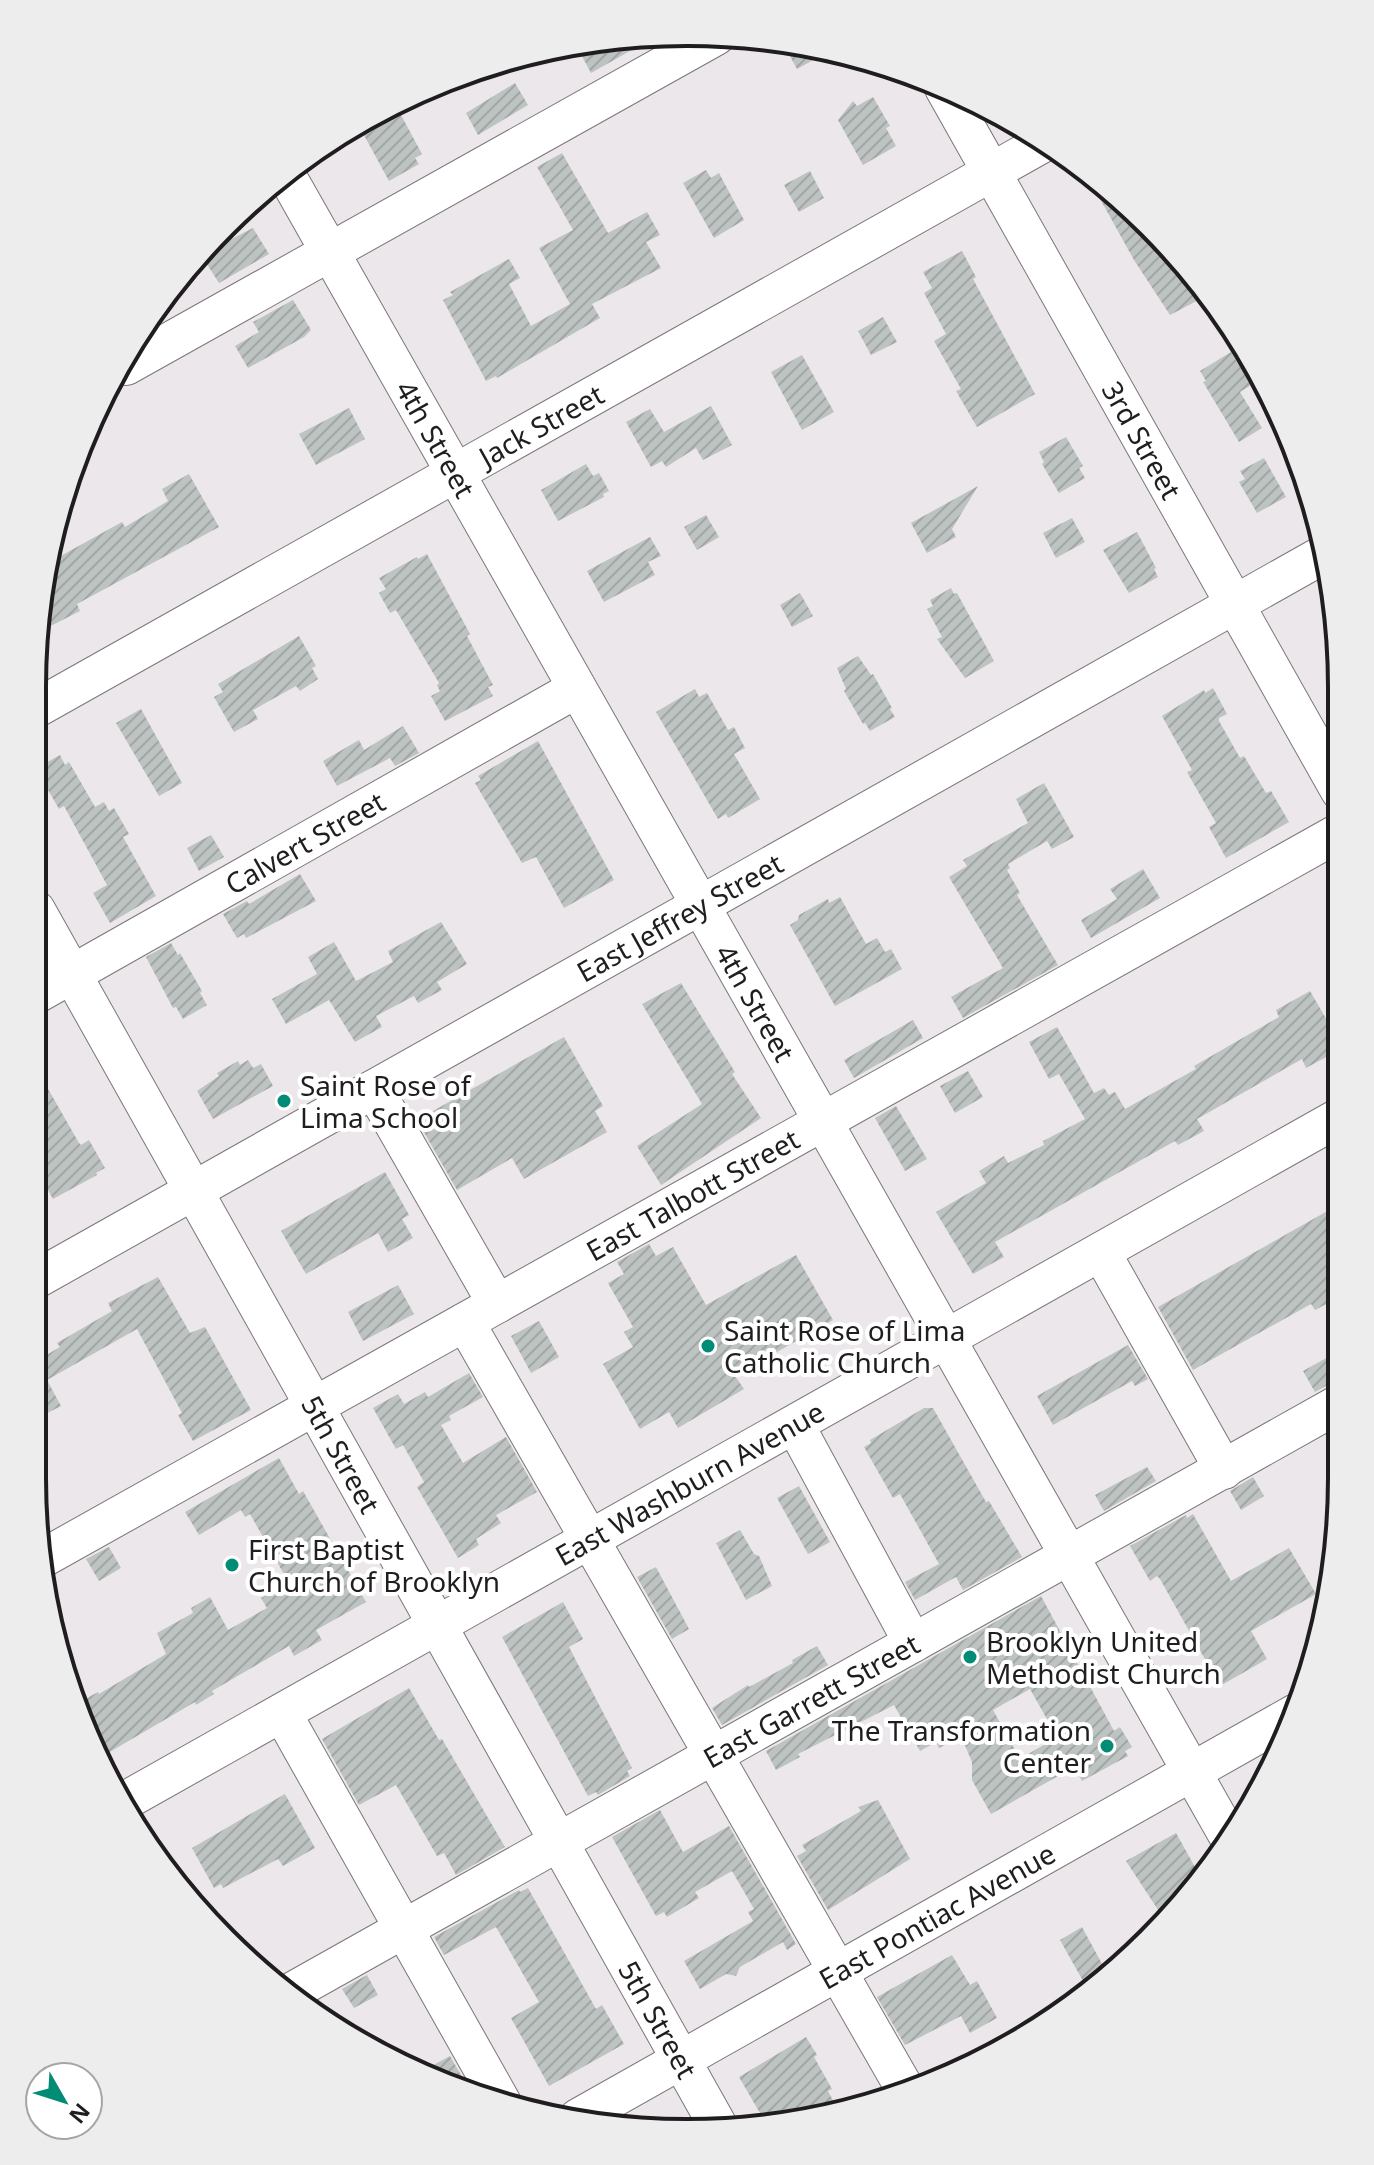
<svg xmlns="http://www.w3.org/2000/svg" width="1374" height="2165" font-family="'Noto Sans',sans-serif">
	<style>
		.building { fill: url(#building-hatch); fill-rule: evenodd }
		.lines { fill: none; stroke-linecap: round; stroke-linejoin: round }
		.minor-casing { stroke: #7a7679; stroke-width: 40 }
		.minor { stroke: #fff; stroke-width: 38 }
		.poi-dot { fill: #008c75; stroke: #fff; stroke-width: 3 }
		.labels { text-anchor: middle; dominant-baseline: central; stroke-width: 8; stroke-linejoin: round; paint-order: stroke }
		.street-label { font-size: 28px; fill: #1f1d1f; stroke: #fff }
		.poi-label { font-size: 28px; fill: #1f1d1f; stroke: #fff; text-anchor: start }
		.rim { fill: none; stroke: #1f1d1f; stroke-width: 4 }
	</style>
	<defs>
		<pattern id="building-hatch" width="6" height="6" patternUnits="userSpaceOnUse" patternTransform="scale(2)"><rect width="6" height="6" fill="#bdc3c1"/><path d="M-1 1l2-2M0 6l6-6M5 7l2-2" fill="none" stroke="#a2a7a5"/></pattern>
	</defs>
	<rect width="100%" height="100%" fill="#ece7eb"/>
	<path class="building" d="M 644,33 L 660,34 L 591,73 L 578,49 L 591,42 Z
		M 781,40 L 803,45 L 830,51 L 797,69 Z
		M 515,83 L 528,105 L 478,135 L 466,113 Z
		M 873,97 L 890,126 L 886,128 L 896,146 L 863,165 L 838,120 L 853,101 L 857,106 Z
		M 394,102 L 422,154 L 415,158 L 419,164 L 389,181 L 358,124 Z
		M 562,153 L 608,233 L 647,212 L 660,235 L 646,242 L 661,268 L 592,304 L 600,318 L 497,378 L 496,376 L 486,381 L 443,300 L 453,295 L 450,292 L 509,259 L 520,278 L 509,284 L 531,326 L 570,304 L 539,248 L 573,230 L 537,167 Z
		M 706,170 L 711,178 L 719,173 L 744,220 L 714,238 L 683,183 Z
		M 1084,170 L 1119,194 L 1202,283 L 1208,295 L 1170,315 L 1134,260 Z
		M 810,171 L 824,198 L 799,212 L 784,185 Z
		M 253,228 L 269,254 L 219,283 L 203,258 L 209,255 L 206,252 Z
		M 962,251 L 976,277 L 973,279 L 1035,394 L 977,427 L 956,391 L 961,389 L 934,341 L 946,334 L 924,293 L 932,288 L 923,272 Z
		M 293,300 L 311,330 L 304,337 L 248,368 L 235,346 L 259,332 L 253,322 Z
		M 883,317 L 897,342 L 871,355 L 858,331 Z
		M 1231,352 L 1251,385 L 1240,392 L 1262,428 L 1239,442 L 1203,382 L 1206,381 L 1200,371 Z
		M 802,355 L 834,412 L 802,430 L 771,372 Z
		M 711,406 L 732,445 L 703,460 L 696,448 L 666,467 L 662,461 L 651,467 L 626,422 L 650,409 L 664,432 Z
		M 349,408 L 365,439 L 316,465 L 299,434 Z
		M 1066,437 L 1083,466 L 1079,468 L 1085,478 L 1059,493 L 1042,464 L 1044,462 L 1039,452 Z
		M 1264,458 L 1286,497 L 1257,513 L 1239,482 L 1245,479 L 1240,471 Z
		M 586,464 L 593,476 L 599,473 L 609,491 L 603,494 L 604,497 L 558,521 L 541,490 Z
		M 189,474 L 219,527 L 77,604 L 80,611 L 37,633 L 38,601 L 48,563 L 122,522 L 125,527 L 168,501 L 162,489 Z
		M 978,486 L 952,529 L 956,537 L 927,553 L 911,523 Z
		M 706,515 L 719,537 L 697,550 L 684,527 Z
		M 1072,518 L 1085,542 L 1056,558 L 1043,533 Z
		M 1137,532 L 1156,568 L 1154,569 L 1158,577 L 1129,593 L 1103,550 Z
		M 650,537 L 661,556 L 648,562 L 655,575 L 604,602 L 587,571 Z
		M 427,554 L 470,634 L 467,636 L 493,685 L 488,687 L 493,696 L 445,721 L 431,696 L 440,691 L 437,685 L 439,683 L 396,610 L 390,613 L 379,593 L 386,589 L 379,578 L 417,557 L 418,559 Z
		M 951,588 L 954,594 L 957,593 L 994,661 L 965,678 L 937,639 L 942,637 L 927,609 L 933,606 L 930,600 Z
		M 800,593 L 813,616 L 792,627 L 780,605 Z
		M 299,636 L 316,666 L 312,668 L 318,679 L 300,691 L 296,686 L 253,710 L 258,719 L 234,732 L 214,697 L 223,692 L 218,684 Z
		M 858,656 L 871,675 L 873,674 L 892,708 L 890,709 L 895,717 L 870,731 L 865,723 L 863,724 L 844,691 L 846,689 L 837,668 Z
		M 1213,688 L 1227,714 L 1219,718 L 1219,721 L 1240,758 L 1244,756 L 1266,793 L 1271,791 L 1289,822 L 1226,858 L 1209,827 L 1216,823 L 1187,772 L 1192,770 L 1162,716 L 1204,690 L 1205,693 Z
		M 695,689 L 699,697 L 707,693 L 728,730 L 734,727 L 745,748 L 734,754 L 760,799 L 728,818 L 726,814 L 718,819 L 656,712 Z
		M 141,709 L 182,783 L 159,796 L 116,723 Z
		M 403,726 L 419,753 L 395,766 L 390,758 L 337,786 L 323,761 L 359,740 L 364,750 Z
		M 538,741 L 614,880 L 564,908 L 536,857 L 522,863 L 475,783 L 481,780 L 478,776 Z
		M 60,755 L 65,765 L 69,762 L 95,807 L 104,802 L 109,811 L 114,808 L 129,834 L 123,837 L 156,896 L 110,923 L 93,893 L 107,885 L 64,806 L 59,809 L 41,778 L 45,776 L 40,766 Z
		M 1044,783 L 1074,837 L 1052,849 L 1047,841 L 1008,864 L 1010,868 L 1007,870 L 1020,893 L 1017,895 L 1058,965 L 963,1018 L 951,997 L 1003,968 L 949,877 L 967,866 L 963,860 L 1028,823 L 1016,799 Z
		M 211,835 L 224,857 L 199,871 L 187,848 Z
		M 1143,869 L 1160,898 L 1091,938 L 1081,920 L 1117,899 L 1110,889 Z
		M 300,874 L 316,901 L 246,938 L 244,934 L 237,938 L 223,914 L 247,901 L 249,904 Z
		M 840,897 L 866,944 L 877,938 L 885,952 L 891,949 L 902,969 L 835,1006 L 790,925 L 798,920 L 799,915 L 828,899 L 829,903 Z
		M 441,922 L 467,964 L 437,982 L 442,990 L 418,1003 L 414,996 L 376,1016 L 382,1027 L 355,1042 L 329,1000 L 286,1024 L 272,999 L 317,974 L 308,957 L 334,942 L 356,981 L 393,962 L 388,951 Z
		M 171,943 L 178,955 L 180,953 L 202,991 L 200,993 L 207,1005 L 183,1019 L 176,1007 L 173,1008 L 146,957 Z
		M 681,983 L 735,1072 L 732,1074 L 761,1118 L 661,1185 L 637,1146 L 702,1104 L 642,1004 Z
		M 1310,991 L 1339,1041 L 1339,1050 L 1306,1068 L 1302,1059 L 1197,1119 L 1204,1131 L 1178,1145 L 1175,1141 L 995,1242 L 1004,1257 L 973,1274 L 936,1212 L 986,1183 L 979,1171 L 1004,1156 L 1008,1163 L 1044,1145 L 1043,1141 L 1085,1119 L 1059,1074 L 1049,1079 L 1029,1042 L 1057,1027 L 1094,1093 L 1104,1088 L 1109,1095 L 1115,1092 L 1125,1109 L 1196,1069 L 1194,1066 L 1279,1017 L 1276,1010 Z
		M 913,1020 L 923,1038 L 854,1078 L 844,1060 Z
		M 564,1037 L 603,1106 L 595,1111 L 607,1132 L 524,1179 L 512,1158 L 457,1190 L 417,1120 Z
		M 248,1060 L 253,1068 L 261,1064 L 273,1086 L 213,1119 L 197,1091 L 219,1076 L 217,1073 L 238,1061 L 240,1065 Z
		M 35,1066 L 79,1143 L 81,1145 L 89,1140 L 105,1168 L 96,1173 L 97,1175 L 53,1199 L 34,1165 Z
		M 968,1071 L 983,1097 L 955,1113 L 940,1086 Z
		M 896,1106 L 927,1159 L 905,1171 L 875,1118 Z
		M 385,1172 L 409,1215 L 402,1219 L 413,1238 L 388,1252 L 378,1233 L 306,1274 L 281,1231 Z
		M 1338,1205 L 1338,1298 L 1315,1310 L 1311,1304 L 1193,1370 L 1158,1307 Z
		M 649,1244 L 656,1256 L 673,1247 L 706,1305 L 796,1255 L 833,1320 L 735,1376 L 744,1389 L 678,1428 L 669,1412 L 640,1429 L 603,1364 L 633,1347 L 624,1332 L 633,1327 L 608,1283 L 624,1274 L 617,1262 Z
		M 158,1277 L 190,1333 L 205,1327 L 251,1410 L 193,1441 L 178,1415 L 182,1413 L 137,1329 L 47,1380 L 61,1406 L 32,1421 L 33,1356 L 36,1361 L 60,1347 L 57,1343 L 112,1311 L 108,1303 Z
		M 398,1285 L 414,1314 L 363,1341 L 348,1312 Z
		M 539,1321 L 559,1357 L 531,1373 L 511,1336 Z
		M 1128,1345 L 1148,1379 L 1135,1386 L 1132,1381 L 1053,1425 L 1037,1396 Z
		M 1337,1352 L 1337,1380 L 1315,1392 L 1303,1371 Z
		M 469,1373 L 483,1397 L 449,1416 L 451,1420 L 441,1425 L 463,1463 L 506,1437 L 537,1492 L 496,1515 L 501,1523 L 476,1539 L 479,1545 L 458,1558 L 417,1487 L 424,1482 L 403,1445 L 396,1449 L 373,1408 L 398,1394 L 404,1404 L 425,1392 L 428,1397 Z
		M 924,1408 L 933,1408 L 986,1502 L 989,1501 L 1022,1557 L 963,1590 L 956,1577 L 915,1600 L 905,1582 L 939,1564 L 900,1494 L 893,1498 L 864,1447 L 871,1443 L 870,1440 Z
		M 279,1458 L 299,1494 L 303,1491 L 366,1602 L 316,1630 L 322,1640 L 294,1656 L 289,1646 L 212,1691 L 214,1694 L 196,1705 L 195,1702 L 108,1753 L 102,1744 L 100,1745 L 78,1703 L 98,1692 L 99,1694 L 166,1654 L 157,1633 L 193,1613 L 191,1608 L 210,1597 L 228,1630 L 267,1608 L 261,1598 L 289,1583 L 250,1514 L 245,1517 L 241,1510 L 199,1535 L 185,1512 Z
		M 1147,1467 L 1156,1481 L 1104,1511 L 1095,1495 Z
		M 1253,1477 L 1264,1496 L 1241,1510 L 1230,1491 Z
		M 799,1486 L 830,1542 L 808,1554 L 777,1498 Z
		M 1193,1514 L 1231,1581 L 1289,1548 L 1316,1594 L 1251,1631 L 1267,1659 L 1220,1686 L 1160,1579 L 1157,1576 L 1150,1581 L 1130,1546 L 1186,1515 L 1187,1518 Z
		M 740,1530 L 754,1554 L 759,1556 L 772,1586 L 746,1600 L 716,1543 Z
		M 109,1547 L 121,1568 L 99,1581 L 86,1559 Z
		M 656,1567 L 689,1629 L 672,1639 L 637,1577 Z
		M 1041,1596 L 1114,1731 L 1120,1727 L 1132,1747 L 1125,1751 L 1128,1756 L 1082,1781 L 1074,1767 L 991,1814 L 972,1780 L 972,1762 L 961,1736 L 939,1748 L 936,1742 L 920,1751 L 894,1705 L 798,1754 L 800,1757 L 776,1770 L 766,1751 ZM 1030,1689 L 1057,1737 L 1020,1759 L 993,1710 Z
		M 563,1602 L 583,1639 L 569,1647 L 632,1768 L 627,1771 L 630,1776 L 598,1795 L 596,1792 L 588,1796 L 502,1637 Z
		M 817,1646 L 828,1665 L 722,1725 L 712,1708 L 748,1685 L 749,1687 L 793,1663 L 792,1660 Z
		M 409,1688 L 439,1740 L 442,1739 L 505,1847 L 456,1875 L 444,1853 L 437,1856 L 396,1785 L 359,1805 L 322,1739 Z
		M 285,1794 L 315,1848 L 283,1866 L 278,1859 L 223,1888 L 221,1884 L 214,1888 L 192,1848 Z
		M 878,1800 L 910,1859 L 828,1910 L 797,1856 L 806,1851 L 802,1845 L 861,1811 L 858,1807 Z
		M 660,1810 L 683,1852 L 729,1826 L 796,1944 L 787,1950 L 783,1942 L 740,1967 L 736,1976 L 726,1974 L 700,1989 L 684,1961 L 753,1921 L 748,1912 L 754,1909 L 732,1871 L 695,1892 L 699,1898 L 667,1917 L 664,1912 L 656,1916 L 612,1837 Z
		M 1176,1833 L 1200,1876 L 1180,1910 L 1166,1922 L 1126,1861 Z
		M 528,1888 L 596,2009 L 602,2005 L 624,2044 L 549,2086 L 511,2018 L 539,2002 L 496,1927 L 444,1955 L 434,1937 L 519,1890 L 520,1892 Z
		M 1082,1927 L 1107,1973 L 1088,1990 L 1060,1940 Z
		M 952,1955 L 970,1985 L 977,1981 L 997,2018 L 970,2033 L 961,2016 L 905,2045 L 877,1997 Z
		M 367,1975 L 378,1995 L 354,2008 L 342,1989 Z
		M 806,2037 L 817,2055 L 814,2057 L 832,2089 L 828,2091 L 839,2112 L 764,2120 L 739,2077 Z
		M 450,2056 L 473,2096 L 424,2070 Z"/>
	<g class="lines">
		<defs>
			<g id="minor">
				<path id="s1" d="M 944,88 L 1340,791"/>
				<path id="s2" d="M 284,171 L 1227,1834"/>
				<path d="M 126,366 L 716,36"/>
				<path id="s3" d="M 37,708 L 1045,142"/>
				<path id="s4" d="M 36,910 L 717,2124"/>
				<path id="s5" d="M 35,995 L 576,689"/>
				<path d="M 374,1089 L 497,1304"/>
				<path d="M 1101,1252 L 1224,1470"/>
				<path id="s6" d="M 33,1281 L 1326,553"/>
				<path d="M 465,1322 L 905,2089"/>
				<path d="M 795,1425 L 913,1643"/>
				<path id="s7" d="M 45,1557 L 1340,832"/>
				<path d="M 282,1713 L 502,2103"/>
				<path id="s8" d="M 123,1802 L 1338,1118"/>
				<path id="s9" d="M 286,1995 L 1337,1405"/>
				<path id="s10" d="M 578,2118 L 1296,1713"/>
			</g>
		</defs>
		<use href="#minor" class="minor-casing"/>
		<use href="#minor" class="minor"/>
	</g>
	<g class="poi-dot">
		<circle cx="284" cy="1101" r="8"/>
		<circle cx="708" cy="1346" r="8"/>
		<circle cx="232" cy="1565" r="8"/>
		<circle cx="970" cy="1657" r="8"/>
		<circle cx="1107" cy="1746" r="8"/>
	</g>
	<g class="labels">
		<g class="street-label">
			<text stroke="none"><textPath href="#s3" startOffset="578">Jack Street</textPath></text>
			<text stroke="none"><textPath href="#s2" startOffset="308">4th Street</textPath></text>
			<text stroke="none"><textPath href="#s1" startOffset="404">3rd Street</textPath></text>
			<text stroke="none"><textPath href="#s5" startOffset="310">Calvert Street</textPath></text>
			<text stroke="none"><textPath href="#s6" startOffset="742">East Jeffrey Street</textPath></text>
			<text stroke="none"><textPath href="#s2" startOffset="956">4th Street</textPath></text>
			<text stroke="none"><textPath href="#s7" startOffset="742">East Talbott Street</textPath></text>
			<text stroke="none"><textPath href="#s4" startOffset="624">5th Street</textPath></text>
			<text stroke="none"><textPath href="#s8" startOffset="650">East Washburn Avenue</textPath></text>
			<text stroke="none"><textPath href="#s9" startOffset="602">East Garrett Street</textPath></text>
			<text stroke="none"><textPath href="#s10" startOffset="412">East Pontiac Avenue</textPath></text>
			<text stroke="none"><textPath href="#s4" startOffset="1272">5th Street</textPath></text>
		</g>
		<g class="poi-label">
			<text x="300" y="1085">Saint Rose of<tspan x="300" dy="32">Lima School</tspan></text>
			<text x="724" y="1330">Saint Rose of Lima<tspan x="724" dy="32">Catholic Church</tspan></text>
			<text x="248" y="1549">First Baptist<tspan x="248" dy="32">Church of Brooklyn</tspan></text>
			<text x="986" y="1641">Brooklyn United<tspan x="986" dy="32">Methodist Church</tspan></text>
			<text x="1091" y="1730" text-anchor="end">The Transformation<tspan x="1091" dy="32">Center</tspan></text>
		</g>
	</g>
	<path d="M0 0H1374V2165H0ZM687 46H687A641 641 0 0 1 1328 687V1478A641 641 0 0 1 687 2119H687A641 641 0 0 1 46 1478V687A641 641 0 0 1 687 46Z" fill="#ededed" fill-rule="evenodd"/>
	<path class="rim" d="M687 46H687A641 641 0 0 1 1328 687V1478A641 641 0 0 1 687 2119H687A641 641 0 0 1 46 1478V687A641 641 0 0 1 687 46Z"/>
	<g transform="translate(64 2101) rotate(129)"><circle r="38" fill="#ffffff" stroke="#a5a5a5" stroke-width="2"/>
	<path d="M0-6L14 30L0 20L-14 30Z" fill="#008c75"/>
	<text y="-12" font-size="22" font-weight="bold" text-anchor="middle" fill="#1f1d1f">N</text>
	</g>
</svg>
